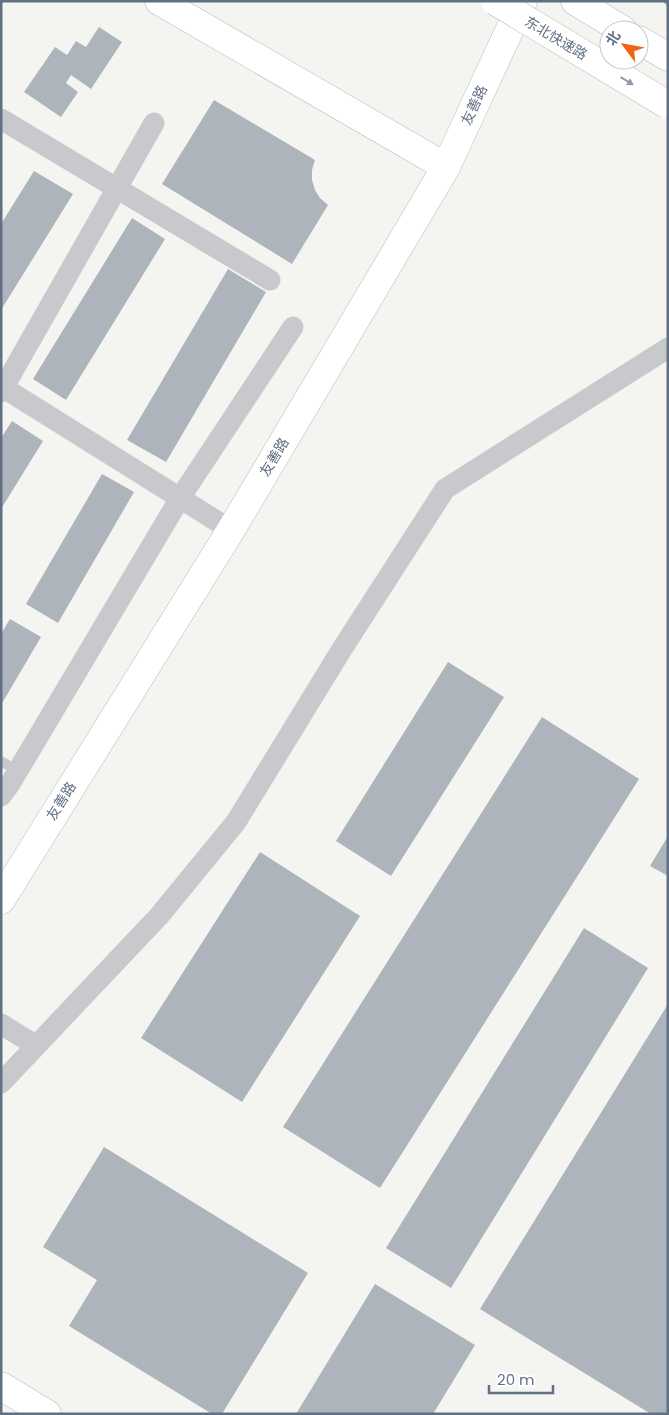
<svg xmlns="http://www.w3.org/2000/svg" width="669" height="1415" font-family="Poppins,'Noto Sans SC',sans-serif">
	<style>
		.building { fill: #aeb4bb }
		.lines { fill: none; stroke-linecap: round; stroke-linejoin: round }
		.secondary-casing { stroke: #b6bac0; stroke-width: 29 }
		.highway-casing { stroke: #b6b9bd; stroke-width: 29 }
		.lane { stroke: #c7c9cd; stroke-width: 10 }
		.street { stroke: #c7c9cd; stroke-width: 21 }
		.secondary { stroke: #fff; stroke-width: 28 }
		.highway { stroke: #fff; stroke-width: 28 }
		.rail { stroke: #a4a9b0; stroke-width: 4; stroke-dasharray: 8 4; stroke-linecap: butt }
		.highway-bridge-casing { stroke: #b6b9bd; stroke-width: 29; stroke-linecap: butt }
		.highway-bridge { stroke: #fff; stroke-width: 28 }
		.oneway { fill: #909ba9 }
		.labels { text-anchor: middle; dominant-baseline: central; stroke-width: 5; stroke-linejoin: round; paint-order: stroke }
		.street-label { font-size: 14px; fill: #617084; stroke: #fff }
	</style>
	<rect width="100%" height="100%" fill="#f4f5f0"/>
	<path class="building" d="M 99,27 L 122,42 L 91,89 L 71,75 L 66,83 L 78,92 L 61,117 L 24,92 L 55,47 L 67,55 L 76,41 L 86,47 Z
		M 214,100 L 315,160 L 312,170 L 312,180 L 315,190 L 320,198 L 328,205 L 292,264 L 162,184 Z
		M 34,171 L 73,194 L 1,310 L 1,224 Z
		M 132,218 L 165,239 L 66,400 L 33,379 Z
		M 228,269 L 266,292 L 166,462 L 127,440 Z
		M 12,421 L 43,441 L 1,509 L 1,438 Z
		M 102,474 L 134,492 L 58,623 L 26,604 Z
		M 10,619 L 41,637 L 1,705 L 1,634 Z
		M 448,662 L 504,697 L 391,876 L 336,841 Z
		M 542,717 L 639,779 L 380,1188 L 283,1127 Z
		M 668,836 L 668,876 L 650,866 Z
		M 260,852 L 360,916 L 242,1102 L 141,1038 Z
		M 584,928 L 648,968 L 451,1288 L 386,1248 Z
		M 668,1004 L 668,1414 L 651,1414 L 480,1309 Z
		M 104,1147 L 308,1273 L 222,1414 L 212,1414 L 69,1326 L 97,1280 L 43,1247 Z
		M 375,1284 L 475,1345 L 433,1414 L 296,1414 Z"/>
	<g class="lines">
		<defs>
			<path id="secondary" d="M 159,1 L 446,167
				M 1,900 L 231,530 L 446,167 L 523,1
				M 1,1386 L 47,1414"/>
			<path id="highway" d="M 575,1 L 623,30
				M 639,40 L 668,57"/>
		</defs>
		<use href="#secondary" class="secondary-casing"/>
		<use href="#highway" class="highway-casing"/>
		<path class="lane" d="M 1,761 L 18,771"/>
		<path class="street" d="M 1,119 L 270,280
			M 4,388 L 231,530
			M 1,392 L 154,123
			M 1,796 L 10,784 L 180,498 L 293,327
			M 1,1024 L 35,1045
			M 1,1083 L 159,916 L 236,822 L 342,649 L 445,489 L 668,348"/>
		<use href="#secondary" class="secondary"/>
		<use href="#highway" class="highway"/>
		<path class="rail" d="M 664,1 L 668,3"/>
		<defs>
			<path id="highway-bridge" d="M 495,1 L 668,105"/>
		</defs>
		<use href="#highway-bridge" class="highway-bridge-casing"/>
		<use href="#highway-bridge" class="highway-bridge"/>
	</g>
	<defs><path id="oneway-solid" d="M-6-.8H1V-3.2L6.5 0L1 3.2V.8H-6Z" transform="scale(1.25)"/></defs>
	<use class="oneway" href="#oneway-solid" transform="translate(627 81) rotate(31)"/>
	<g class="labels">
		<g class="street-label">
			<text transform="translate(556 38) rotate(31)">东北快速路</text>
			<text transform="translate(474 105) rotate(-65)">友善路</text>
			<text transform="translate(274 457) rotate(-59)">友善路</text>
			<text transform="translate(61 801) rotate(-58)">友善路</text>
		</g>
	</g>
	<rect width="669" height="1415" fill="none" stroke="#617084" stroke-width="5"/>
	<g transform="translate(624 45) rotate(302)"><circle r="24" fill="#ffffff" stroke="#c0c6ce"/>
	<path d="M0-4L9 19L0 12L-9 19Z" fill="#f06415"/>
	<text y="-8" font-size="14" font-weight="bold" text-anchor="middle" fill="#617084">北</text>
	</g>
	<path d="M489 1385v8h64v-8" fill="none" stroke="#617084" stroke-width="2.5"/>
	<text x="497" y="1385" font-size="15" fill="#617084" stroke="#ffffff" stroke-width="4" paint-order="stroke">20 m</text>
</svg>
